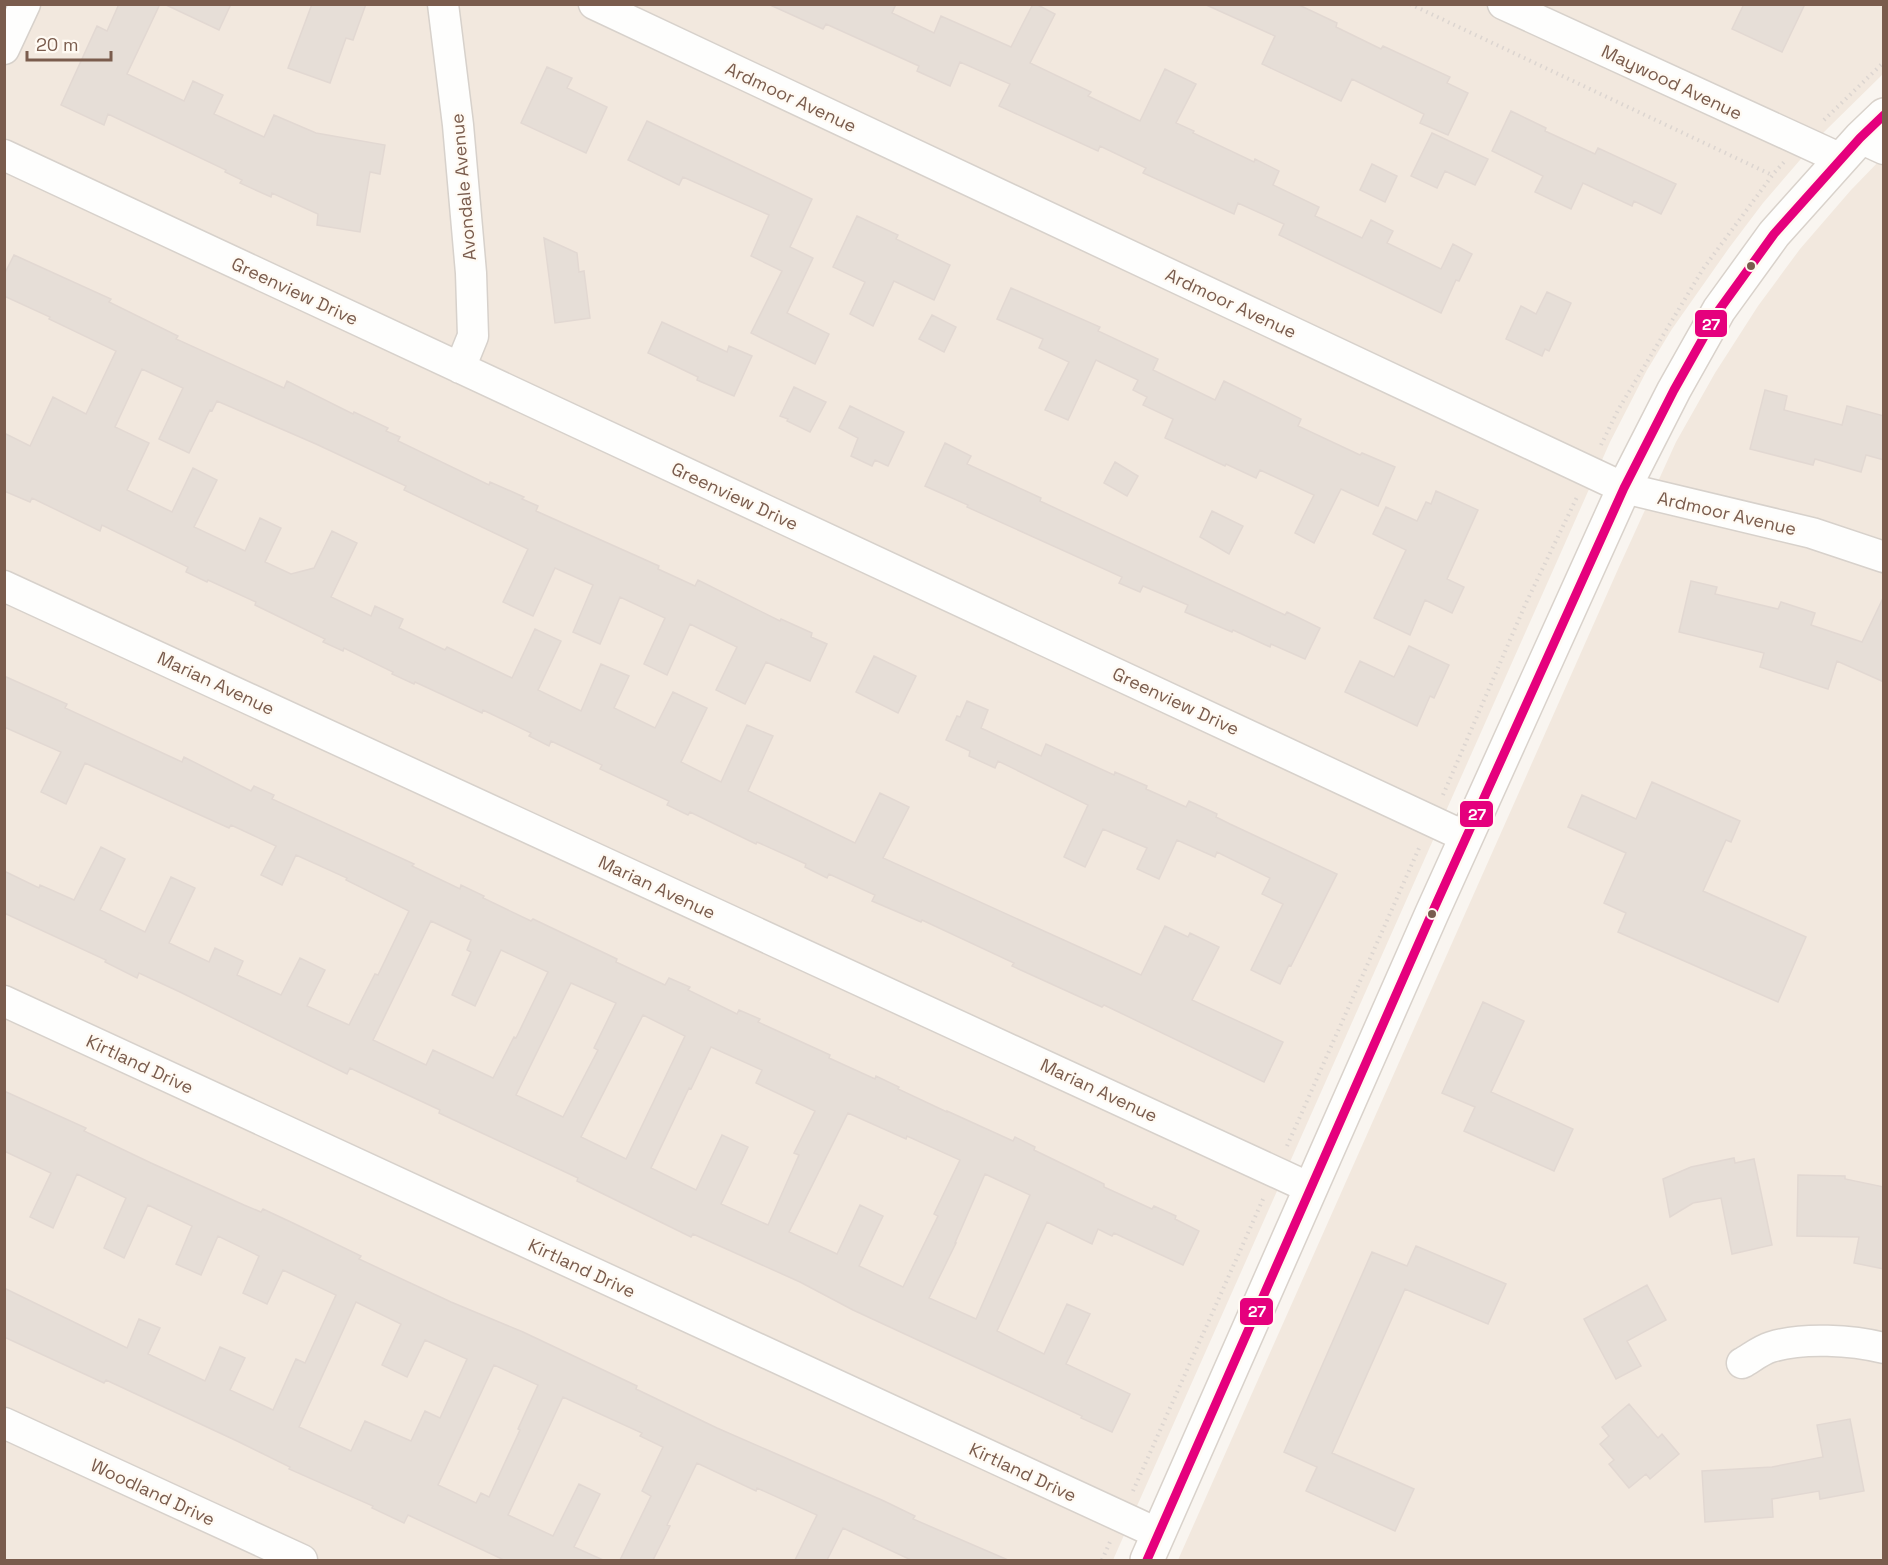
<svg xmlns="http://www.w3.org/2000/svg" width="1888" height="1565" font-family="'Space Grotesk',sans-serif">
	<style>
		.residential { fill: #f2e8de }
		.building { fill: #e6ded7; stroke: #e2d8d2; stroke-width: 1.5; fill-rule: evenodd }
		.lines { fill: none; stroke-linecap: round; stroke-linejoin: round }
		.minor-casing { stroke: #d7d1cb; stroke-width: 33 }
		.secondary-casing { stroke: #d9d2cb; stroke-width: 36 }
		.path { stroke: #dcd5d0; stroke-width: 4; stroke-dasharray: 1.5 4.5; stroke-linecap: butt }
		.minor { stroke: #fefefd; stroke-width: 30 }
		.secondary { stroke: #fefefd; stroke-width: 33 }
		.bus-1-casing { stroke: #fffaf3; stroke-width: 14 }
		.bus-1 { stroke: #e5007d; stroke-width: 9 }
		.bus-dot { fill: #7a5c4d; stroke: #fffaf3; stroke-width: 2 }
		.labels { text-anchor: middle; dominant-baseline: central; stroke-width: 4.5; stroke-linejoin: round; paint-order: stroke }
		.street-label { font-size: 18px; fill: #7a5c4d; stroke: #fffaf3 }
		.line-badge { stroke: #fffaf3; stroke-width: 2 }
		.badge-label { font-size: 16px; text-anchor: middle; font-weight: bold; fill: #fff }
	</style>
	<rect width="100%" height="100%" fill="#f9f5f0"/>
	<path class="residential" d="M 5,5 L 1883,5 L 1883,74 L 1825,131 L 1763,203 L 1729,248 L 1672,329 L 1647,370 L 1610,442 L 1113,1560 L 5,1560 Z
		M 1883,157 L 1883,1560 L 1178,1560 L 1619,567 L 1676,442 L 1715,373 L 1758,306 L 1800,249 L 1851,190 Z"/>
	<path class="building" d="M 119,4 L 160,4 L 127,74 L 184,101 L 193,81 L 223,95 L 214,114 L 264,137 L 274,115 L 316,133 L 385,145 L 380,174 L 370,172 L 360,232 L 317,225 L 318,214 L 272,193 L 271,197 L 240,183 L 242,180 L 225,172 L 226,170 L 108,114 L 104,125 L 61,105 L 97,26 L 107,31 Z
		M 164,4 L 231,4 L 219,30 Z
		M 312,4 L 366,4 L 353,40 L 346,38 L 330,83 L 288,68 Z
		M 768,4 L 896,4 L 892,13 L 934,33 L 941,16 L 1011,47 L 1033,4 L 1036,4 L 1055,14 L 1030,63 L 1091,92 L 1088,96 L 1140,121 L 1165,69 L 1196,84 L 1176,123 L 1194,131 L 1193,133 L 1254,162 L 1255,159 L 1279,171 L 1273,185 L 1319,207 L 1315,216 L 1362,238 L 1371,220 L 1393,231 L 1387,243 L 1441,269 L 1453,244 L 1472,254 L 1459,281 L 1456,280 L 1441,313 L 1279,235 L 1284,224 L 1238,203 L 1234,214 L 1143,173 L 1146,168 L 1100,146 L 1098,151 L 999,106 L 1010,84 L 960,62 L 950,86 L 917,71 L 919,66 L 826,24 L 823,29 Z
		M 1204,4 L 1297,4 L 1337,23 L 1336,27 L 1381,49 L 1383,46 L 1450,77 L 1447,83 L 1468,93 L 1448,135 L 1420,123 L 1424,114 L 1352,79 L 1341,101 L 1262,64 L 1275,36 Z
		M 1744,4 L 1805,4 L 1782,52 L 1732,29 Z
		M 547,67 L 572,78 L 567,88 L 607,107 L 586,153 L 521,123 Z
		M 1511,111 L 1546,128 L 1545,131 L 1595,154 L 1598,148 L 1676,184 L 1661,214 L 1634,201 L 1632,206 L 1583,183 L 1571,209 L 1535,192 L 1543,176 L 1492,151 Z
		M 647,121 L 812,199 L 790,247 L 813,258 L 787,313 L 829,334 L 815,364 L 751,333 L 782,271 L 751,256 L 769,215 L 683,177 L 679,185 L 628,160 Z
		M 1432,133 L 1488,159 L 1475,185 L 1445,171 L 1437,188 L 1411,176 Z
		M 1372,164 L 1397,176 L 1385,202 L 1360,190 Z
		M 857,216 L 898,235 L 896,239 L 950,265 L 934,300 L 894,281 L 873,326 L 850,314 L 865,282 L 833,267 Z
		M 544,238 L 577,253 L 579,272 L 584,271 L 590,318 L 555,323 Z
		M 14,255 L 111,299 L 109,302 L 178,336 L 176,339 L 284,388 L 287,381 L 353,414 L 354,412 L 388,428 L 386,431 L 400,437 L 398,441 L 489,485 L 490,482 L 524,497 L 522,499 L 538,506 L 536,511 L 659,566 L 658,569 L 695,586 L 698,580 L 780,621 L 781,619 L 812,633 L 811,637 L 827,644 L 810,681 L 766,662 L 745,704 L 716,690 L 737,647 L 690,624 L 667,675 L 644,664 L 665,618 L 620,597 L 600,644 L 573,632 L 593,585 L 555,568 L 533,616 L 503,602 L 528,549 L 404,490 L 406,486 L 316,444 L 217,401 L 212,411 L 210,410 L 189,453 L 159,439 L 183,388 L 142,369 L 115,427 L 149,443 L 127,490 L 172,512 L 193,468 L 217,480 L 194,527 L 245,551 L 260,518 L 281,528 L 265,562 L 291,574 L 314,568 L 332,531 L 357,543 L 331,597 L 371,616 L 375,606 L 403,619 L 399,628 L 445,650 L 447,647 L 512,678 L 535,629 L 561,641 L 538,690 L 581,711 L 601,664 L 629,676 L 614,708 L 655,728 L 673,692 L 707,708 L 681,762 L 721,782 L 747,725 L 773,736 L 748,791 L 855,843 L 880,793 L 909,807 L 883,858 L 1141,975 L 1165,926 L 1188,937 L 1190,933 L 1219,947 L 1192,1000 L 1283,1042 L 1264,1082 L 1104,1005 L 1102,1007 L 1012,966 L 1014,963 L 922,920 L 921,922 L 872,901 L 875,895 L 829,874 L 827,878 L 805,867 L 806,864 L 757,842 L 756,844 L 690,812 L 688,815 L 667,805 L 669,801 L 600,769 L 602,765 L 551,741 L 549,746 L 529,736 L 531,733 L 483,710 L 482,713 L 415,682 L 414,684 L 392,674 L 393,672 L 344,648 L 343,651 L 323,642 L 325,639 L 255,605 L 256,602 L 208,580 L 207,582 L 186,572 L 188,567 L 102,525 L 100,531 L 32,498 L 30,502 L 4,491 L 4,433 L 30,446 L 53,397 L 86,414 L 116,351 L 49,319 L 50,317 L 4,296 L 4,275 Z
		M 1011,288 L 1100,327 L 1098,331 L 1158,359 L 1153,370 L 1215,400 L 1224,381 L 1301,419 L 1298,426 L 1360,455 L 1362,453 L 1395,467 L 1378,506 L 1341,489 L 1314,543 L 1295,533 L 1314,495 L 1260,470 L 1256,478 L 1226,464 L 1225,466 L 1165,438 L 1173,419 L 1143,405 L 1147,397 L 1133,390 L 1138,380 L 1096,360 L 1068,420 L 1045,410 L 1069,362 L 1039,348 L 1043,339 L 997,319 Z
		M 1547,292 L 1571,303 L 1549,351 L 1545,349 L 1542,356 L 1506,339 L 1521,306 L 1536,314 Z
		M 932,315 L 956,327 L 944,352 L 919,339 Z
		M 662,322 L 727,352 L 729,346 L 752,356 L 734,396 L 697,380 L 698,377 L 648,353 Z
		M 794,387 L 826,402 L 810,432 L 787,421 L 788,419 L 780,416 Z
		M 1765,390 L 1787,396 L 1784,410 L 1842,425 L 1847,406 L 1884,416 L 1884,460 L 1866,455 L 1861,472 L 1815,459 L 1813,465 L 1750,449 Z
		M 850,406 L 904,432 L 888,466 L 875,460 L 872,466 L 851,456 L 858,438 L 839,428 Z
		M 945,443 L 971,456 L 967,464 L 1041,498 L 1040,501 L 1285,615 L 1287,612 L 1320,628 L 1305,659 L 1271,644 L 1270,647 L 1233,630 L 1232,632 L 1185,612 L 1188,605 L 1143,586 L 1140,592 L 1119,583 L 1122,577 L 967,507 L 968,505 L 925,486 Z
		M 1115,462 L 1138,476 L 1127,496 L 1104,483 Z
		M 1436,491 L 1478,510 L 1447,579 L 1464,587 L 1452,613 L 1425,600 L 1410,635 L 1374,618 L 1406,550 L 1373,534 L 1386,507 L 1417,521 L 1426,502 L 1431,504 Z
		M 1212,511 L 1243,526 L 1229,554 L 1200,537 Z
		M 1691,581 L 1717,587 L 1715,594 L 1778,609 L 1781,602 L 1815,613 L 1811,625 L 1862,642 L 1884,596 L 1884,682 L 1837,661 L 1828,689 L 1760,667 L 1764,653 L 1679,632 Z
		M 1409,646 L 1449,665 L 1434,698 L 1430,696 L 1417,726 L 1345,692 L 1360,661 L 1394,677 Z
		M 874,656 L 916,676 L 898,713 L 856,692 Z
		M 4,676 L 67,704 L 65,708 L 182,762 L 184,757 L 251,791 L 254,786 L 274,795 L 272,799 L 414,864 L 412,866 L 460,889 L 461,885 L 484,896 L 483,898 L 531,921 L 533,919 L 617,959 L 616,962 L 665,985 L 669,978 L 690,987 L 688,990 L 737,1014 L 739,1010 L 760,1019 L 758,1022 L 830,1055 L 829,1058 L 875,1079 L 876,1076 L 899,1087 L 898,1089 L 947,1112 L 947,1111 L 1013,1141 L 1015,1137 L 1035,1147 L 1034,1150 L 1104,1184 L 1104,1187 L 1152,1209 L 1154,1206 L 1176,1216 L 1175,1219 L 1199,1231 L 1183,1265 L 1114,1233 L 1112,1236 L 1098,1229 L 1092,1244 L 1047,1222 L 997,1331 L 1044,1354 L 1067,1304 L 1090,1314 L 1066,1364 L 1130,1394 L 1112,1432 L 1081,1418 L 1082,1416 L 853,1310 L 800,1282 L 693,1234 L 691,1237 L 577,1181 L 578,1178 L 439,1113 L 440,1110 L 350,1068 L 347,1074 L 180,992 L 139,973 L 137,978 L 105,962 L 106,960 L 4,913 L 4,871 L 39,888 L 40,885 L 74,900 L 101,847 L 125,859 L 100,910 L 145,932 L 171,877 L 195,888 L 169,943 L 209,962 L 215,948 L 243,961 L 237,975 L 281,995 L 300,958 L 325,970 L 307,1006 L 349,1025 L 375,974 L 378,975 L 409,911 L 346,880 L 347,878 L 296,855 L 282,885 L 261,875 L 276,846 L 231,825 L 229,828 L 85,763 L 66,804 L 41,792 L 61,752 L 4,727 ZM 431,921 L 471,940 L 467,950 L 471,952 L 452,995 L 475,1006 L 501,950 L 548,972 L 516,1038 L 514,1037 L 493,1078 L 433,1050 L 426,1065 L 373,1040 ZM 571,983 L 616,1003 L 594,1048 L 598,1050 L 563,1117 L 516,1095 ZM 643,1015 L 685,1036 L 626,1159 L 581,1137 ZM 711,1047 L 762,1070 L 756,1083 L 815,1111 L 794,1153 L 799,1155 L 768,1225 L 721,1204 L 748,1147 L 722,1135 L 696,1190 L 651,1168 L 689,1088 L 691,1089 ZM 848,1113 L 906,1139 L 907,1136 L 960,1160 L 934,1214 L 938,1216 L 903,1287 L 859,1266 L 883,1216 L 860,1205 L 837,1254 L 789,1232 ZM 985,1174 L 1030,1195 L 976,1319 L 929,1298 L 956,1243 L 955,1243 Z
		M 967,701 L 988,710 L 981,728 L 1041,756 L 1046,744 L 1114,775 L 1115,772 L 1147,786 L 1146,789 L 1186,807 L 1189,801 L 1217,814 L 1216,817 L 1230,824 L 1337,874 L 1291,966 L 1289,965 L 1280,984 L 1251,970 L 1283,904 L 1262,894 L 1270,878 L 1217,852 L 1215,857 L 1177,840 L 1159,879 L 1137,869 L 1147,848 L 1103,829 L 1085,867 L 1064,857 L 1088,805 L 998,761 L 995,768 L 969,756 L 970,751 L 946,740 L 957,716 L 960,717 Z
		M 1652,782 L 1740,821 L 1731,842 L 1726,840 L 1703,891 L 1806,937 L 1778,1002 L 1618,932 L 1626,913 L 1604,903 L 1626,853 L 1568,827 L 1582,795 L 1636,819 Z
		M 1483,1002 L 1524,1021 L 1491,1092 L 1573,1129 L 1554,1171 L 1464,1131 L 1475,1107 L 1442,1093 Z
		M 4,1091 L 86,1128 L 84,1131 L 151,1163 L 244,1205 L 261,1212 L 263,1209 L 293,1223 L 361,1256 L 359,1259 L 451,1302 L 523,1332 L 637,1386 L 636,1389 L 717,1428 L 884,1501 L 915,1516 L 913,1519 L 1008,1560 L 911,1560 L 843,1528 L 827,1560 L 795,1560 L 817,1515 L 757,1488 L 756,1491 L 697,1463 L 667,1525 L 670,1526 L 653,1560 L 620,1560 L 651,1496 L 642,1491 L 663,1447 L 640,1436 L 642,1433 L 563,1397 L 508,1515 L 553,1536 L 579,1484 L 600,1494 L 574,1547 L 603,1560 L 504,1560 L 408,1515 L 404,1523 L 372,1508 L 373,1506 L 289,1469 L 290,1467 L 237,1441 L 106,1380 L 104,1383 L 4,1337 L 4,1288 L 127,1348 L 139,1319 L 160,1328 L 148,1354 L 205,1381 L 220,1347 L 245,1358 L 230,1390 L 273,1410 L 296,1359 L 305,1363 L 336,1295 L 283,1270 L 267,1304 L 243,1293 L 259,1256 L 218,1236 L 201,1275 L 176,1264 L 192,1226 L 148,1205 L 124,1258 L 104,1248 L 126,1198 L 77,1174 L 53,1228 L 30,1217 L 51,1173 L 4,1151 ZM 356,1302 L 401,1324 L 382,1365 L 407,1377 L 425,1340 L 467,1359 L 440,1418 L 425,1411 L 411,1441 L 365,1421 L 351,1451 L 299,1427 ZM 494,1365 L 538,1385 L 518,1429 L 520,1430 L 489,1497 L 481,1493 L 476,1503 L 438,1485 Z
		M 1734,1158 L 1735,1163 L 1754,1159 L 1772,1245 L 1732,1254 L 1721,1198 L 1693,1203 L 1670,1217 L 1663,1179 L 1691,1167 Z
		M 1798,1175 L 1845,1176 L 1845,1179 L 1884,1187 L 1884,1269 L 1854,1263 L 1859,1237 L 1797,1236 Z
		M 1416,1246 L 1506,1284 L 1488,1324 L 1405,1289 L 1332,1453 L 1414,1489 L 1395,1531 L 1306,1491 L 1317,1467 L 1284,1452 L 1372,1252 L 1407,1266 Z
		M 1647,1285 L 1666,1320 L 1627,1341 L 1641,1366 L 1616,1379 L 1584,1319 Z
		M 1629,1404 L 1658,1438 L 1662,1434 L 1679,1454 L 1650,1479 L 1646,1474 L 1629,1488 L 1609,1464 L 1614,1460 L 1600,1444 L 1609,1436 L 1602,1427 Z
		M 1850,1419 L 1864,1491 L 1820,1499 L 1819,1491 L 1772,1499 L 1773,1517 L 1705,1522 L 1702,1471 L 1772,1467 L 1823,1457 L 1817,1425 Z"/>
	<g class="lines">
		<defs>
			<path id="minor" d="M 443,4 L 458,125 L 471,273 L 473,336 L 460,368
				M 594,4 L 1624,488 L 1812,533 L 1884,557
				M 1503,4 L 1841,159
				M 4,49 L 25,4
				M 1860,138 L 1884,149
				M 4,155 L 1466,837
				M 4,586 L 1310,1188
				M 4,1001 L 1159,1534
				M 1742,1363 C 1751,1358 1761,1350 1771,1347 C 1803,1337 1852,1340 1884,1348
				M 4,1423 L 302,1560"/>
			<path id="secondary" d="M 1147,1560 L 1432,913 L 1624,488 L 1674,390 L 1719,310 L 1774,234 L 1860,138 L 1884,115"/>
		</defs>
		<use href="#minor" class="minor-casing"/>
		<use href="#secondary" class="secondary-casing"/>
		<path class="path" d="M 1410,4 L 1772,175
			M 1824,120 L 1884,62
			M 1601,445 L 1618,410 L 1703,269 L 1774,173 L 1784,162
			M 1443,795 L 1526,603 L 1578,495
			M 1287,1146 L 1420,846
			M 1133,1491 L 1264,1197
			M 1102,1560 L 1110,1542"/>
		<use href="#minor" class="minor"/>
		<use href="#secondary" class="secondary"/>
		<defs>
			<path id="bus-1" d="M 1147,1560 L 1432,913 L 1624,488 L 1674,390 L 1719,310 L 1774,234 L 1860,138 L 1884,115"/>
		</defs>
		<use href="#bus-1" class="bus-1-casing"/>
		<use href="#bus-1" class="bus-1"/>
	</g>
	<g class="bus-dot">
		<circle cx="1751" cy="266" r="5"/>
		<circle cx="1432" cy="914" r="5"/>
	</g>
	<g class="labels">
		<g class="street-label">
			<text transform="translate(1672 82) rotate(25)">Maywood Avenue</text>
			<text transform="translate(791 97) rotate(25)">Ardmoor Avenue</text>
			<text transform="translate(463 187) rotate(-95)">Avondale Avenue</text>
			<text transform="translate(295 291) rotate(25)">Greenview Drive</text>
			<text transform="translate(1231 303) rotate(25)">Ardmoor Avenue</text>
			<text transform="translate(735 496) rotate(25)">Greenview Drive</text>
			<text transform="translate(1727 513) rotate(13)">Ardmoor Avenue</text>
			<text transform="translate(216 683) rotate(25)">Marian Avenue</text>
			<text transform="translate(1176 701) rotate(25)">Greenview Drive</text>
			<text transform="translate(657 887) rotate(25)">Marian Avenue</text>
			<text transform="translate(140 1064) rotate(25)">Kirtland Drive</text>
			<text transform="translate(1099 1090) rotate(25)">Marian Avenue</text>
			<text transform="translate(582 1268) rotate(25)">Kirtland Drive</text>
			<text transform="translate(1023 1472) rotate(25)">Kirtland Drive</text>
			<text transform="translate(153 1492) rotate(25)">Woodland Drive</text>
		</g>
	</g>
	<g class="line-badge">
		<rect x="1694" y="309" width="34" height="29" rx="6" fill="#e5007d"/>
		<rect x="1459" y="800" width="35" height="28" rx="6" fill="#e5007d"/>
		<rect x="1239" y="1297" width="35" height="29" rx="6" fill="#e5007d"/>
	</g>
	<g class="badge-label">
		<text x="1711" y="330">27</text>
		<text x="1477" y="820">27</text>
		<text x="1257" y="1317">27</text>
	</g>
	<rect width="1888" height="1565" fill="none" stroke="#7a5c4d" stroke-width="12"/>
	<path d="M27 51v9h84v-9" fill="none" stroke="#7a5c4d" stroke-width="3"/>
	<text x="36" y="51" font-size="18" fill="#7a5c4d" stroke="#fffaf3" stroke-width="4.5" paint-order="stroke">20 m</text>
</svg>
